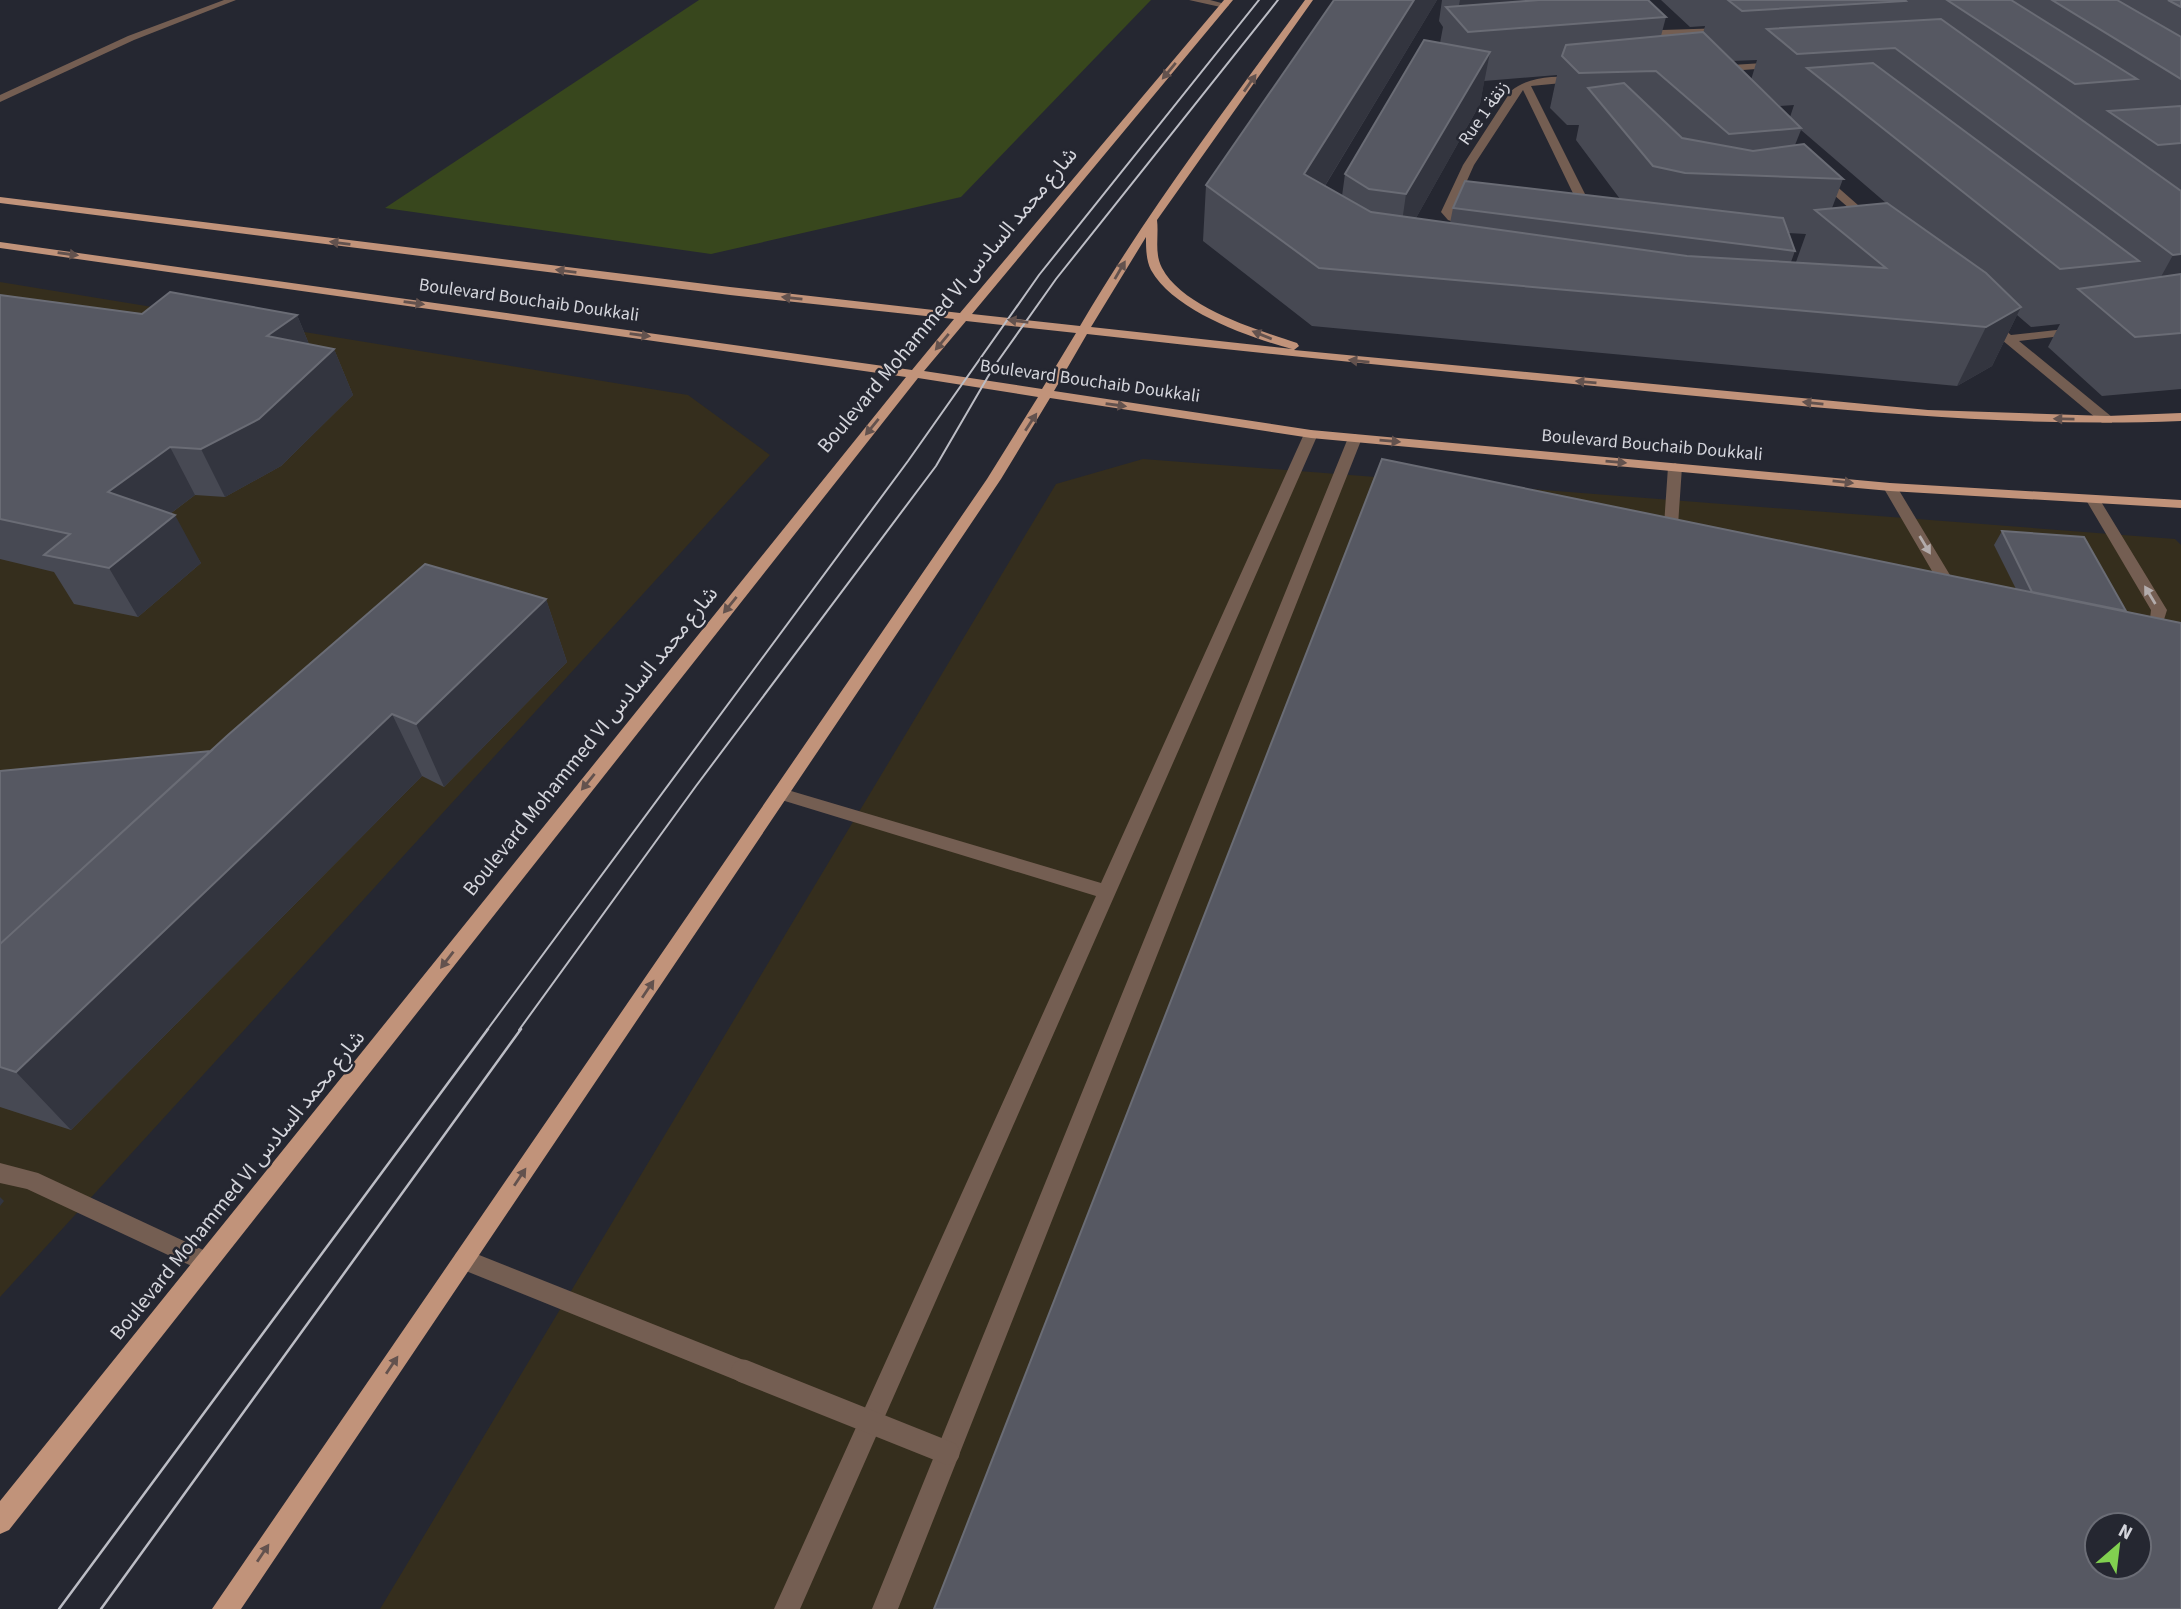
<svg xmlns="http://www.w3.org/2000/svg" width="2181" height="1609" font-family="'Source Sans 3','Noto Sans Arabic',sans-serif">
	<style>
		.commercial { fill: #352e1d; fill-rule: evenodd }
		.green { fill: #38471d }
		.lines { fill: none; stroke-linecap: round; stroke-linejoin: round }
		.minor { fill: #745e52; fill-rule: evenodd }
		.major { fill: #c1937a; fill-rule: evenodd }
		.tram-far1 { stroke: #bcbdc5; stroke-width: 2 }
		.tram { stroke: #bcbdc5; stroke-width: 2.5 }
		.minor-bridge { stroke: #745e52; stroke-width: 23 }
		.wall { fill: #474953; fill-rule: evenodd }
		.shaded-wall { fill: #33353f }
		.building { fill: #565862; stroke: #6a6c75; stroke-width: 2; fill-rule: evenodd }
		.oneway { fill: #63524e }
		.oneway2 { fill: #b3acac }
		.labels { text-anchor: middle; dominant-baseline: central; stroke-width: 5; stroke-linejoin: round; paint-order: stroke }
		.far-street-label { font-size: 18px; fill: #d5d6dd; stroke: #252731 }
		.street-label { font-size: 21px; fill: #d5d6dd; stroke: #252731 }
	</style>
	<rect width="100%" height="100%" fill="#252731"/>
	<path class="commercial" d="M 0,282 L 688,395 L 770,455 L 0,1297 Z
		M 1143,459 L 2175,539 L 2181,545 L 2181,1609 L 380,1609 L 1056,484 ZM 2097,1525 L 2139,1525 L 2139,1567 L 2097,1567 Z"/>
	<path class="green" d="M 699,0 L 1151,0 L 961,197 L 711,254 L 385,208 Z"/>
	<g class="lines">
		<path class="minor" d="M 224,0 L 236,0 L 134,40 L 0,102 L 0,95 L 128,36 Z
			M 1189,0 L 1210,0 L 1229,5 L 1225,8 Z
			M 1725,28 L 1730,31 L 1728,33 L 1662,36 L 1657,33 L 1662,30 Z
			M 1779,62 L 1784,65 L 1782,67 L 1716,72 L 1711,69 L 1716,66 Z
			M 1580,76 L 1585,79 L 1583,81 L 1531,86 L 1595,214 L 1593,216 L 1583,214 L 1523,90 L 1474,165 L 1453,212 L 1477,225 L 1471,228 L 1448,220 L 1441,212 L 1463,165 L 1511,91 C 1530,75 1556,77 1580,76 Z
			M 1817,176 L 1825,176 L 1875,220 L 1875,224 L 1867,224 L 1817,180 Z
			M 1984,319 L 1992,319 L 2011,335 L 2083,327 L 2083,333 L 2079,334 L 2019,341 L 2112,417 L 2112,423 L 2102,423 L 1984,325 Z
			M 1311,430 L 1318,434 L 800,1609 L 774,1609 L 1096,896 L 775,798 L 772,794 L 781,788 L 1101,883 L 1304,434 Z
			M 1355,434 L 1362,438 L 898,1609 L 872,1609 L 1348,438 Z
			M 1675,463 L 1682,467 L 1677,540 L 1670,544 L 1663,540 L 1668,467 Z
			M 1890,483 L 1897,487 L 1962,595 L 1959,598 L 1949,598 L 1946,595 L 1883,487 Z
			M 2093,496 L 2100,500 L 2167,610 L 2162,626 L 2149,633 L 2137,633 L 2135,629 L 2150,619 L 2151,610 L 2086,500 Z
			M 0,1163 L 38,1173 L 214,1255 L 217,1262 L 214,1269 L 206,1273 L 198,1269 L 27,1189 L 0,1183 Z
			M 464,1249 L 751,1363 L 755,1371 L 751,1379 L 743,1383 L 456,1267 L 453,1260 L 456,1253 Z"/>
		<path class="major" d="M 1224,0 L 1233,0 L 972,314 L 1080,326 C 1147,212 1227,107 1305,0 L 1313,0 L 1157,220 C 1159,236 1154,253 1162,268 C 1183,308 1258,330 1297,343 L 1299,346 L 1294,350 L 1928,410 L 2107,416 L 2181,413 L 2181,421 C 2011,428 1843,410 1675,394 C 1479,375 1283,356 1087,334 L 1054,391 L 1311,430 L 1890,483 L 2181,500 L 2181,508 L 1890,491 L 1311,438 L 1050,398 L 1001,479 L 241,1609 L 212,1609 L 987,479 L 1038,397 L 918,378 L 9,1530 L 0,1534 L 0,1501 L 906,377 L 0,248 L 0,242 L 912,370 L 954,319 L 730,295 L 0,203 L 0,197 L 730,287 L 960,313 ZM 1146,237 C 1146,248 1146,260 1151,270 C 1174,311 1248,337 1292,349 L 1091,327 ZM 966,321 L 1076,333 L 1042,389 L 924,371 Z"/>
		<path class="tram-far1" d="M 487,1030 L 908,461 L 1039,275 L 1259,0
			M 519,1030 L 696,786 L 936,466 L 993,368 L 1056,279 L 1278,0"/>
		<path class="tram" d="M 59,1609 L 488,1029
			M 101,1609 L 521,1029"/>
		<path class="minor-bridge" d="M 743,1371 L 948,1453"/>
	</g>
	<path class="wall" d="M 1334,0 L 1437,0 L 1325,186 L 1342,196 L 1345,174 L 1440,43 L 1443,27 L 1439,21 L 1442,0 L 1648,0 L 1666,17 L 1661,36 L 1703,33 L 1705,26 L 1690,27 L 1661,0 L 2181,0 L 2181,389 L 2102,396 L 2048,347 L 2060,324 L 2031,327 L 2017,315 L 1992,366 L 1957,386 L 1312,326 L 1203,241 L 1206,185 ZM 1757,60 L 1751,80 L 1732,61 ZM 1557,75 L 1550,108 L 1567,125 L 1579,125 L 1576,140 L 1620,199 L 1453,208 L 1450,223 L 1416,218 L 1480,104 L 1484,81 ZM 1758,86 L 1780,106 L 1794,105 L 1790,117 ZM 1801,130 L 1886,203 L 1832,208 L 1843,179 L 1795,145 ZM 1788,233 L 1806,234 L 1796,262 L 1791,262 L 1795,251 Z
		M 0,295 L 142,314 L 297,315 L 309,344 L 334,349 L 353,395 L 281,466 L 225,497 L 195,495 L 170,514 L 201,563 L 138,617 L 74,604 L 54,572 L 0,559 Z
		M 2002,531 L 2126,611 L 2016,589 L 1994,545 Z
		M 546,599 L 567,662 L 444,787 L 422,776 L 71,1130 L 0,1107 L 0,771 L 211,751 Z"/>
	<path class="shaded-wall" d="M 1414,0 L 1437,0 L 1298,230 L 1304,174 Z
		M 1460,0 L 1539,0 L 1456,19 Z
		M 1490,52 L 1480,104 L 1398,250 L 1406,194 Z
		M 2181,254 L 2181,304 L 2141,313 L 2173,255 Z
		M 2021,307 L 1992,366 L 1957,386 L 1986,327 Z
		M 297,315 L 316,361 L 267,336 Z
		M 334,349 L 353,395 L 281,466 L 225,497 L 201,449 Z
		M 170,447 L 195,495 L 135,540 L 108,492 Z
		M 175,515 L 201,563 L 138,617 L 109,568 Z
		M 546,599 L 567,662 L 444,787 L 416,724 Z
		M 392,714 L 422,776 L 71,1130 L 16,1072 Z
		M 0,1197 L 4,1201 L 0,1206 Z"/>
	<path class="building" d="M 1334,0 L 1414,0 L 1304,174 L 1371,212 L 1687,256 L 1886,268 L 1815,210 L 1887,203 L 1986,273 L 2021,307 L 1986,327 L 1319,268 L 1206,185 Z
		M 1539,0 L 1648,0 L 1666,17 L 1468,32 L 1446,7 Z
		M 1728,0 L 1905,0 L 1906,1 L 1742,11 Z
		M 1947,0 L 2011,0 L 2137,79 L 2075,84 Z
		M 2052,0 L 2117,0 L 2181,37 L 2181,79 Z
		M 2168,0 L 2181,0 L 2181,7 Z
		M 1941,19 L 2181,191 L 2181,254 L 2173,255 L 1895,48 L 1797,54 L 1767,29 Z
		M 1703,32 L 1801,128 L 1729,134 L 1656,71 L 1579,73 L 1562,56 L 1566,45 Z
		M 1424,40 L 1490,52 L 1406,194 L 1369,189 L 1345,174 Z
		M 1873,63 L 2139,261 L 2060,269 L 1807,68 Z
		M 1624,83 L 1682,138 L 1753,151 L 1804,144 L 1843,179 L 1685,173 L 1653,166 L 1588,88 Z
		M 2181,106 L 2181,143 L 2158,145 L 2108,111 Z
		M 1465,181 L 1783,218 L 1795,251 L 1453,208 Z
		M 2181,274 L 2181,333 L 2135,337 L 2078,289 Z
		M 170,292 L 297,315 L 267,336 L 334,349 L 259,419 L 201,449 L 170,447 L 108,492 L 175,515 L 109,568 L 44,555 L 70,534 L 0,519 L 0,295 L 142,314 Z
		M 1382,459 L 2181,623 L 2181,1609 L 934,1609 ZM 2097,1525 L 2139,1525 L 2139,1567 L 2097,1567 Z
		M 2002,531 L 2084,537 L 2126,611 L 2032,592 Z
		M 425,564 L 546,599 L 416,724 L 392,714 L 16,1072 L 0,1067 L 0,944 L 228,735 Z
		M 211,751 L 0,944 L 0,771 Z"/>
	<defs><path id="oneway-solid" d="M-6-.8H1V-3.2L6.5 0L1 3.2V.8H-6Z" transform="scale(1.75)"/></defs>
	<g class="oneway">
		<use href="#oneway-solid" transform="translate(1169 71) rotate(130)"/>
		<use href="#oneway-solid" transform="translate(1250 83) rotate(-55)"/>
		<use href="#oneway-solid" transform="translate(340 243) rotate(-173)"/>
		<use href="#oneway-solid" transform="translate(68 254) rotate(8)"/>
		<use href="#oneway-solid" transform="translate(1120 270) rotate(-60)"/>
		<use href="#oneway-solid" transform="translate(566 271) rotate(-173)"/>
		<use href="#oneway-solid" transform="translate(792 298) rotate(-174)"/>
		<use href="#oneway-solid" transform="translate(414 303) rotate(8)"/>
		<use href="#oneway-solid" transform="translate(1018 321) rotate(-172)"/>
		<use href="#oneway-solid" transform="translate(640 335) rotate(8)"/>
		<use href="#oneway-solid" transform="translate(1262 335) rotate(-158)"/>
		<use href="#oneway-solid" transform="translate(942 342) rotate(130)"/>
		<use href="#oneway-solid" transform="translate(1359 361) rotate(-174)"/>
		<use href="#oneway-solid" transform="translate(1586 382) rotate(-175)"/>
		<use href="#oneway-solid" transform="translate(1813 403) rotate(-174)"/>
		<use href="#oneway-solid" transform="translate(1116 405) rotate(8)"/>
		<use href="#oneway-solid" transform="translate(2064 419) rotate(-179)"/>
		<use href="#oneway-solid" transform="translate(1031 422) rotate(-57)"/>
		<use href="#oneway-solid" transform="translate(872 427) rotate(129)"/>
		<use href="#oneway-solid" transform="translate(1390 441) rotate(5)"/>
		<use href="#oneway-solid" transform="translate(1616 462) rotate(5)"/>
		<use href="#oneway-solid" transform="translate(1843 482) rotate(6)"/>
		<use href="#oneway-solid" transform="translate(730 605) rotate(129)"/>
		<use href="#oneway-solid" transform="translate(588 782) rotate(129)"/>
		<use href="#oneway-solid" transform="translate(447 960) rotate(128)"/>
		<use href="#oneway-solid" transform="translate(648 989) rotate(-56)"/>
		<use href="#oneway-solid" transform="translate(520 1177) rotate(-56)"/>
		<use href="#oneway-solid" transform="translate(392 1365) rotate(-56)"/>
		<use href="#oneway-solid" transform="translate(263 1553) rotate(-56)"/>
	</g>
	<g class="oneway2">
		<use href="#oneway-solid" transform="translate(1925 545) rotate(59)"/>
		<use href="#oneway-solid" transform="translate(2150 595) rotate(-121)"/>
	</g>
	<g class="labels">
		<g class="far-street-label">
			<text transform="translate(1484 113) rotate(-55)">Rue 1 زنقة</text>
			<text transform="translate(529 300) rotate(8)">Boulevard Bouchaib Doukkali</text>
			<text transform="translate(1090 381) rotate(8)">Boulevard Bouchaib Doukkali</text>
			<text transform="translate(1652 445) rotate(5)">Boulevard Bouchaib Doukkali</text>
		</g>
		<g class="street-label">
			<text transform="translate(947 300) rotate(-50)">Boulevard Mohammed VI شارع محمد السادس</text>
			<text transform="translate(590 741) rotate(-51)">Boulevard Mohammed VI شارع محمد السادس</text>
			<text transform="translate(237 1185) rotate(-51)">Boulevard Mohammed VI شارع محمد السادس</text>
		</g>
	</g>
	<g transform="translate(2118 1546) rotate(28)"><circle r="33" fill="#252731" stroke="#6b6d76" stroke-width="2"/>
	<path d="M0-5L12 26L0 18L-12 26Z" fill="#81d050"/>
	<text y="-10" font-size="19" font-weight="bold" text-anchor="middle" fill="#d5d6dd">N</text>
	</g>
</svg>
